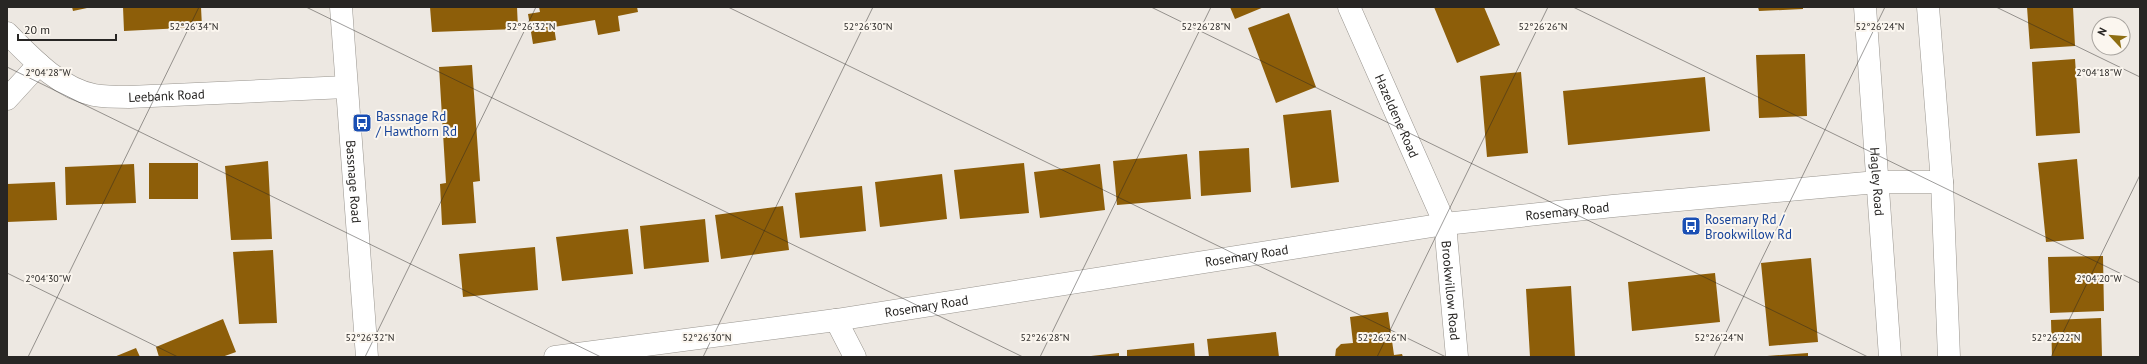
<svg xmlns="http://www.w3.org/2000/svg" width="2147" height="364" font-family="'PT Sans',sans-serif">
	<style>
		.building { fill: #8d5e09 }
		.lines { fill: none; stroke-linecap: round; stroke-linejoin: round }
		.minor-casing { stroke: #99958f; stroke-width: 23 }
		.tertiary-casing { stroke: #99958f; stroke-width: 23 }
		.secondary-casing { stroke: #99958f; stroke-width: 23 }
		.minor { stroke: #fff; stroke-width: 22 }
		.tertiary { stroke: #fff; stroke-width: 22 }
		.secondary { stroke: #fff; stroke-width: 22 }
		.ticks { fill: none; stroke: #282624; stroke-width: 1; stroke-opacity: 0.45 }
		.labels { text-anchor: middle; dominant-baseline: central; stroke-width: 4; stroke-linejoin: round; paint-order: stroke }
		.street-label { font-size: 13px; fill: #282624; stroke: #fbf6ef }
		.transit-label { font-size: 13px; fill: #164399; stroke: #fbf6ef; text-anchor: start }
		.ticks-label { font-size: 10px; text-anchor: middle; fill: #282624; stroke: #fbf6ef; stroke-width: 4; stroke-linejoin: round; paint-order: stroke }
	</style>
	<rect width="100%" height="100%" fill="#ede8e2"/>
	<path class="building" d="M 72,7 L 87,7 L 87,8 L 73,11 Z
		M 123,7 L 201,7 L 202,27 L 124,31 Z
		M 430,7 L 517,7 L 518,29 L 432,32 Z
		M 539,7 L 637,7 L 638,12 L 618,16 L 620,31 L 598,35 L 595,20 L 554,27 L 556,40 L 533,44 L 528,14 L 540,12 Z
		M 1230,7 L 1264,7 L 1235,19 Z
		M 1434,7 L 1484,7 L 1500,45 L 1457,63 Z
		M 1758,7 L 1803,7 L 1803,9 L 1759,11 Z
		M 2027,7 L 2073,7 L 2075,46 L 2030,49 Z
		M 1289,13 L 1316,87 L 1276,103 L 1248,28 Z
		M 1805,54 L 1807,116 L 1759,118 L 1756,55 Z
		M 2075,59 L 2080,133 L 2036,136 L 2032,62 Z
		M 472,65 L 480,181 L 473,182 L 476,223 L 442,225 L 440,184 L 446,183 L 439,67 Z
		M 1521,72 L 1528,153 L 1487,157 L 1480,76 Z
		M 1705,77 L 1710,131 L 1568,145 L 1563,91 Z
		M 1331,110 L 1339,182 L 1291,188 L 1283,115 Z
		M 1249,148 L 1251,192 L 1201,196 L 1199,151 Z
		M 1187,154 L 1191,199 L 1117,205 L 1113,161 Z
		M 2077,159 L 2084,239 L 2046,242 L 2038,163 Z
		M 268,161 L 272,239 L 231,240 L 225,166 Z
		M 149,163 L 198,163 L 198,199 L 149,199 Z
		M 1024,163 L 1029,213 L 960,219 L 954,170 Z
		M 134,164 L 136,203 L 66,205 L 65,167 Z
		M 1100,164 L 1105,210 L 1040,218 L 1034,172 Z
		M 942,174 L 947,219 L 880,227 L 875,182 Z
		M 55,182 L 57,220 L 7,222 L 7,184 Z
		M 862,186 L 866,231 L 800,238 L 795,193 Z
		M 783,206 L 789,250 L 721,259 L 715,215 Z
		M 705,219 L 709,262 L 644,269 L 640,226 Z
		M 628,229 L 633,274 L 562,281 L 556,237 Z
		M 535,247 L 538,290 L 463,297 L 459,254 Z
		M 273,250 L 277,323 L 239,324 L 233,252 Z
		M 2103,256 L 2104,311 L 2050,313 L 2048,257 Z
		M 1811,258 L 1818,342 L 1769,346 L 1761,263 Z
		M 1715,273 L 1720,322 L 1632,331 L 1628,282 Z
		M 1571,286 L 1575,357 L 1530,357 L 1526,289 Z
		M 1388,312 L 1394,355 L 1402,354 L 1403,357 L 1335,357 L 1336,349 L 1341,344 L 1353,343 L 1350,317 Z
		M 2101,318 L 2102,357 L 2052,357 L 2051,320 Z
		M 223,319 L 236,352 L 222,357 L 159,357 L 156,347 Z
		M 1276,332 L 1279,357 L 1209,357 L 1207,339 Z
		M 1194,343 L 1195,357 L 1127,357 L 1127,350 Z
		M 136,348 L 140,357 L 114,357 Z
		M 1119,353 L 1119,357 L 1091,357 L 1091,356 Z
		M 1808,353 L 1808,357 L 1767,357 L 1767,356 Z"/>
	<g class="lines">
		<defs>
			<g id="minor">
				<path id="s1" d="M 1349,7 L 1445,224 L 1457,357"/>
				<path id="s2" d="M 1865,7 L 1890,357"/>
				<path id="s3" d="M 7,33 C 31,57 59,88 94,95 C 105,97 118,97 129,97 L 346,87"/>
				<path d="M 7,99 L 39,64"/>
				<path d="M 836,320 L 855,357"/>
			</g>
			<g id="tertiary">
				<path id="s4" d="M 341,7 L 367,357"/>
				<path id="s5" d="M 555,357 L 836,320 L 1445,224 L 1613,206 L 1877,182 L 1942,182"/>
			</g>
			<path id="secondary" d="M 1928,7 L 1942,182 L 1949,357"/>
		</defs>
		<use href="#minor" class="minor-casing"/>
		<use href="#tertiary" class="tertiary-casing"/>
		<use href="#secondary" class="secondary-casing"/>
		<use href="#minor" class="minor"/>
		<use href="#tertiary" class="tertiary"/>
		<use href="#secondary" class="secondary"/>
	</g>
	<path class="ticks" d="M 306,7 L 1023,357M 728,7 L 1446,357M 1151,7 L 1868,357M 1573,7 L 2140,283M 1996,7 L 2140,77M 7,67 L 601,357M 7,273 L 178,357M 28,357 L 199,7M 365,357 L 536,7M 703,357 L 873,7M 1040,357 L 1211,7M 1377,357 L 1548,7M 1714,357 L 1885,7M 2051,357 L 2140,175"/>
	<defs>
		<symbol id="bus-square" viewBox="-11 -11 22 22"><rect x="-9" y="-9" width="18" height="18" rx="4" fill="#1a4fb4" stroke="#fbf6ef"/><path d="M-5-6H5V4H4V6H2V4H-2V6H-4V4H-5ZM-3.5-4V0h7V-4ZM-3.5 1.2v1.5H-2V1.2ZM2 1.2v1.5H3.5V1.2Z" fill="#fff"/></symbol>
	</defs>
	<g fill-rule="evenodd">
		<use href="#bus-square" x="351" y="112" width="22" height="22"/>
		<use href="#bus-square" x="1680" y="215" width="22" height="22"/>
	</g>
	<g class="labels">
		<g class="street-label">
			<text stroke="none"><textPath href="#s3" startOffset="181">Leebank Road</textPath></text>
			<text stroke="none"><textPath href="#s1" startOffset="119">Hazeldene Road</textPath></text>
			<text stroke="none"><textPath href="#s4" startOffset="175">Bassnage Road</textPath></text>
			<text stroke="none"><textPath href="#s2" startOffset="175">Hagley Road</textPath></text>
			<text stroke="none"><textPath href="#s5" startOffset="1023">Rosemary Road</textPath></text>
			<text stroke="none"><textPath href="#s5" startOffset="699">Rosemary Road</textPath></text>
			<text stroke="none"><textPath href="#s1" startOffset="304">Brookwillow Road</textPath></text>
			<text stroke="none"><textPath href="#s5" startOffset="375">Rosemary Road</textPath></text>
		</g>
		<g class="transit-label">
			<text x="376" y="116">Bassnage Rd<tspan x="376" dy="15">/ Hawthorn Rd</tspan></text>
			<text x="1705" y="219">Rosemary Rd /<tspan x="1705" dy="15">Brookwillow Rd</tspan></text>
		</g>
	</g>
	<g class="ticks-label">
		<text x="194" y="30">52°26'34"N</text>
		<text x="531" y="30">52°26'32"N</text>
		<text x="868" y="30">52°26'30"N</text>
		<text x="1543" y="30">52°26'26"N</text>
		<text x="1206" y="30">52°26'28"N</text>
		<text x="1880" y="30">52°26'24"N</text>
		<text x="48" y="76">2°04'28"W</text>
		<text x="2099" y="76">2°04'18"W</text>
		<text x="48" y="282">2°04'30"W</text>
		<text x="2099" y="282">2°04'20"W</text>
		<text x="370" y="341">52°26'32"N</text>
		<text x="707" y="341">52°26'30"N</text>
		<text x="1045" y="341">52°26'28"N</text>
		<text x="1382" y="341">52°26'26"N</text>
		<text x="1719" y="341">52°26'24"N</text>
		<text x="2056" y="341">52°26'22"N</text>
	</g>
	<rect width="2147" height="364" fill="none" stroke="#282624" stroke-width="16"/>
	<g transform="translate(2111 36) rotate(296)"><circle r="19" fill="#fbf6ef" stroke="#a7a39e"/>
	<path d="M0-3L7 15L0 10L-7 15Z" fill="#8e6e12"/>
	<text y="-6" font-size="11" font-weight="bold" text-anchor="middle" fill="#282624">N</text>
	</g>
	<path d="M18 34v6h98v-6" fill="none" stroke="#282624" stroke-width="2"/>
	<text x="24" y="34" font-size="12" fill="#282624" stroke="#fbf6ef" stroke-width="3" paint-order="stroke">20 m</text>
</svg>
